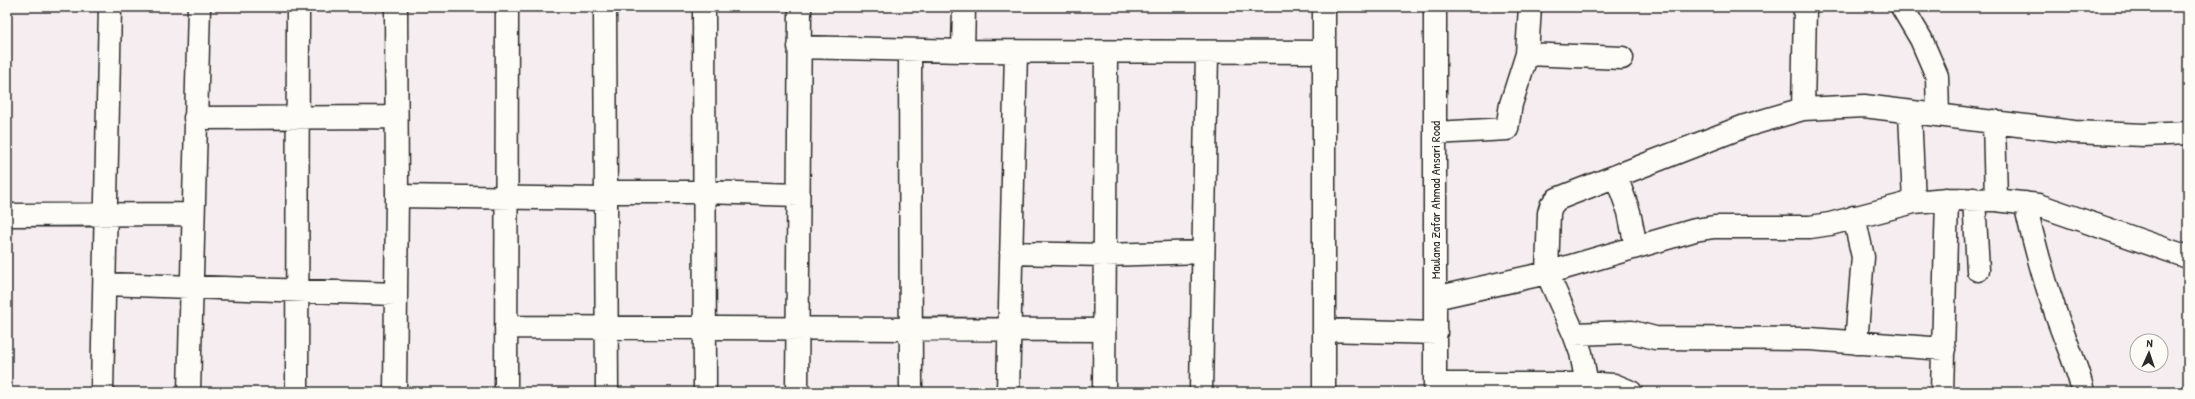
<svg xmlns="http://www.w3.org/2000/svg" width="2195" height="399" font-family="'Patrick Hand',sans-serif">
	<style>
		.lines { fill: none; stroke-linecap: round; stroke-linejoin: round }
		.minor-casing { stroke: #2b2b2b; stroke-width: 25 }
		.minor { stroke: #fdfcf7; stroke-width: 22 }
		.labels { text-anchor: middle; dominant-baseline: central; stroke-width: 4; stroke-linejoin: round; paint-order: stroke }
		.street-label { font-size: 13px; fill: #2b2b2b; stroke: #fdfcf7 }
	</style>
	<rect width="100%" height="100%" fill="#f6edf1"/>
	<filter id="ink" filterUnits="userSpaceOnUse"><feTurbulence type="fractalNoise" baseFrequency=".025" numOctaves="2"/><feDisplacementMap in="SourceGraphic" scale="8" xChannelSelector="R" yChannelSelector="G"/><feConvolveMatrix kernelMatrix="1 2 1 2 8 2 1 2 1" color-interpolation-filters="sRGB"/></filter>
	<g filter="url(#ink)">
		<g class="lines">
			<defs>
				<path id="minor" d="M 605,7 L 607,392
					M 704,7 L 705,392
					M 1435,7 L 1435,392
					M 1902,7 L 1921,39 L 1937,76 L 1938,115
					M 799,47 L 963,51 L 1324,52
					M 910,50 L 911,392
					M 963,51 L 964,7
					M 1527,54 L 1622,58
					M 1803,109 L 1805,7
					M 1910,113 L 1914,202
					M 195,118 L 396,117
					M 1994,121 L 1996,200
					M 1435,133 L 1507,129 L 1511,104 L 1527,54 L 1530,7
					M 1616,176 L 1629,212 L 1636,247
					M 606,192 L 704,192 L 798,195
					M 397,196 L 606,199
					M 1974,199 L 1978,270
					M 2025,203 C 2033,240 2043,276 2055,311 C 2064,339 2077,364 2083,392
					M 7,215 L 193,214
					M 1854,217 L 1863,257 L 1856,343
					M 1011,253 L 1105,255 L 1203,252
					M 105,284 L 395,294
					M 1435,298 L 1547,273 L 1695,230 L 1714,227 L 1810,227 L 1830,224 L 1914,202 L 1947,199 L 1996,200 L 2038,205 L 2188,257
					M 506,327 L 1104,330
					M 1324,330 L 1436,333
					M 1574,334 L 1632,332 L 1655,338 L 1810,339 L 1944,349
					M 1435,384 L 1598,384 L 1614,385 L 1631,392
					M 1587,384 L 1581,353 L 1574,334 L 1547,273 L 1549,213 L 1551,206 L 1557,199 L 1745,126 L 1803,109 L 1864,106 L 2074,132 L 2144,135 L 2188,133
					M 102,392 L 110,7
					M 189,392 L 199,7
					M 297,392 L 298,7
					M 395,392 L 397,196 L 396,7
					M 506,392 L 507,7
					M 797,392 L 800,7
					M 1008,392 L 1016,51
					M 1104,392 L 1106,52
					M 1201,392 L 1207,52
					M 1324,392 L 1324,7
					M 1942,392 L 1947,199"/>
			</defs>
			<use href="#minor" class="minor-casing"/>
			<use href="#minor" class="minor"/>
		</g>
	</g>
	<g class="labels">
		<g class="street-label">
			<text transform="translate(1435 200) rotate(-90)">Maulana Zafar Ahmad Ansari Road</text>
		</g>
	</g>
	<rect width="2195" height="399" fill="none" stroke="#fdfcf7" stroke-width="24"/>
	<rect x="12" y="12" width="2171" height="375" fill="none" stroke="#2b2b2b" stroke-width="1.5" filter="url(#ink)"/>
	<g transform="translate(2149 353) rotate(3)"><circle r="19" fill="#fdfcf7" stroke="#a9a8a5"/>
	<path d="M0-3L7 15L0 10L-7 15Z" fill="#2b2b2b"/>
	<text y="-6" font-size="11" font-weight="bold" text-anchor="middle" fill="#2b2b2b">N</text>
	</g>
</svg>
